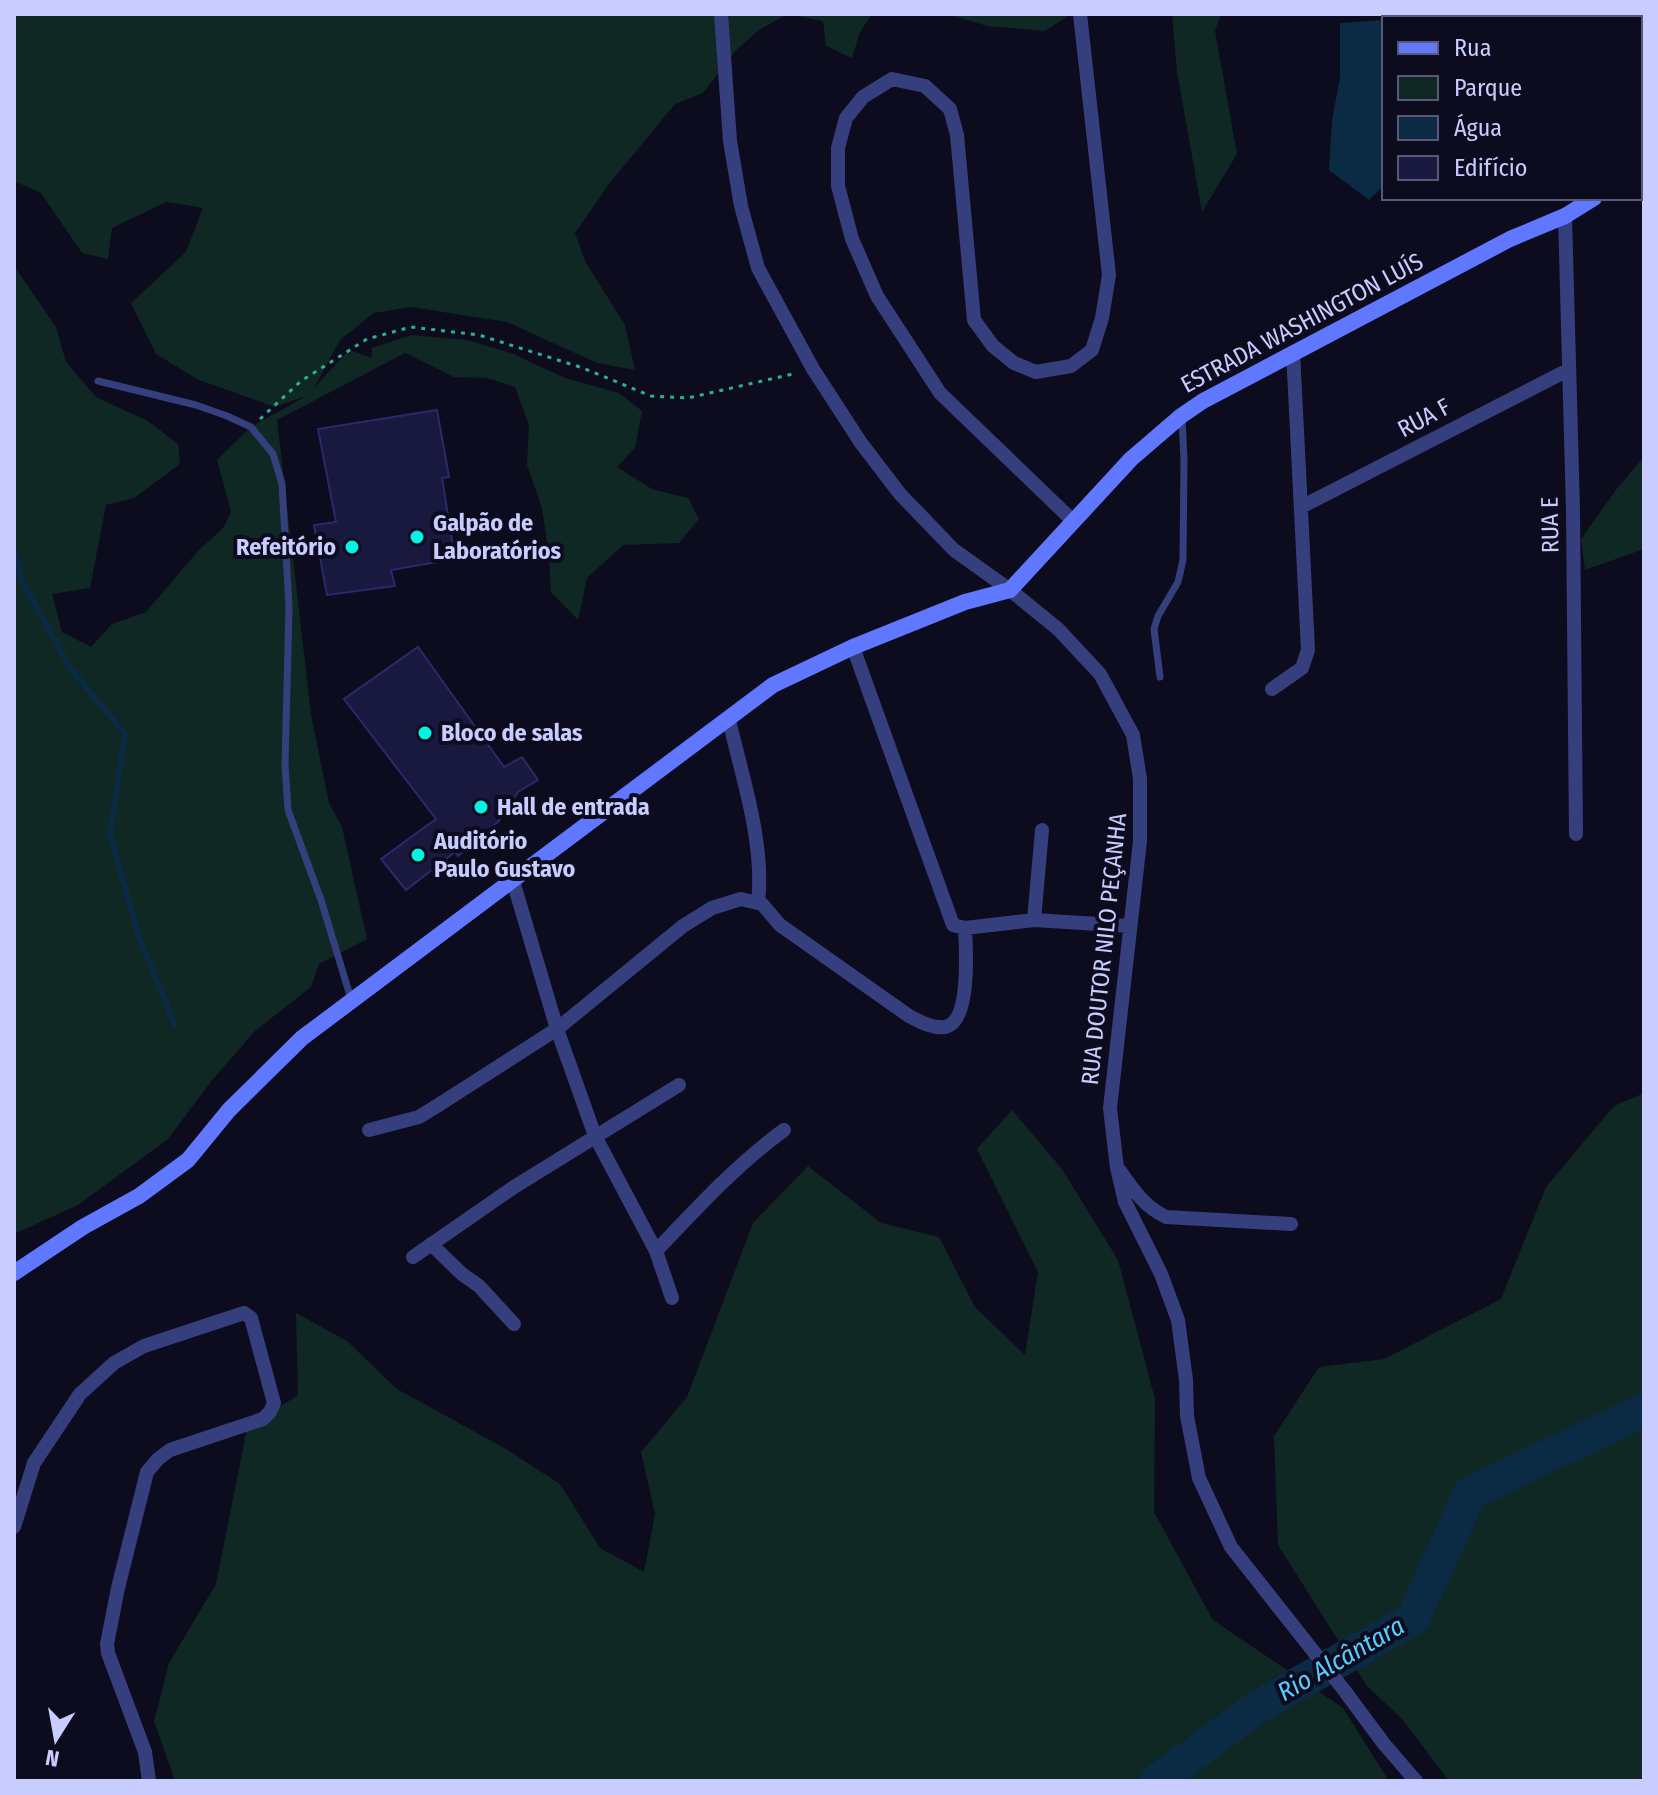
<svg xmlns="http://www.w3.org/2000/svg" width="1658" height="1795" font-family="'Fira Sans Condensed',sans-serif">
	<style>
		.green { fill: #0f2823 }
		.water { fill: #0b2a43 }
		.lines { fill: none; stroke-linecap: round; stroke-linejoin: round }
		.stream { stroke: #0b2a43; stroke-width: 6 }
		.river { stroke: #0b2a43; stroke-width: 34 }
		.building { fill: #19183f; stroke: #2b296c; stroke-width: 2 }
		.path { stroke: #2bb192; stroke-width: 3; stroke-dasharray: 4 6; stroke-linecap: butt }
		.lane { stroke: #363f7e; stroke-width: 7 }
		.street { stroke: #363f7e; stroke-width: 14 }
		.secondary { stroke: #6077ff; stroke-width: 16 }
		.poi-dot { fill: #00f4e4; stroke: #0c0c1e; stroke-width: 3 }
		.labels { text-anchor: middle; dominant-baseline: central; stroke-width: 8; stroke-linejoin: round; paint-order: stroke }
		.street-label { font-size: 24px; fill: #c9ccff; stroke: #0c0c1e }
		.poi-label { font-size: 24px; font-weight: bold; fill: #c9ccff; stroke: #0c0c1e; text-anchor: start }
		.water-label { font-size: 26px; font-style: italic; fill: #57cdff; stroke: #0c0c1e }
	</style>
	<rect width="100%" height="100%" fill="#0c0c1e"/>
	<path class="green" d="M 14,14 L 787,14 L 759,30 L 737,49 L 703,93 L 675,104 L 609,184 L 575,233 L 585,261 L 625,325 L 635,370 L 597,363 L 507,322 L 411,307 L 374,313 L 340,340 L 314,388 L 349,350 L 372,358 L 372,348 L 412,335 L 467,340 L 511,353 L 565,378 L 619,393 L 642,411 L 635,448 L 617,467 L 652,489 L 688,498 L 699,519 L 679,543 L 623,545 L 587,578 L 578,620 L 551,592 L 549,556 L 542,508 L 527,465 L 529,425 L 515,387 L 487,378 L 454,377 L 405,353 L 277,420 L 311,714 L 329,803 L 342,827 L 367,939 L 319,964 L 311,987 L 255,1031 L 213,1079 L 168,1139 L 78,1205 L 14,1234 L 14,266 L 56,327 L 66,362 L 96,397 L 148,421 L 178,444 L 180,464 L 134,498 L 106,505 L 90,588 L 52,594 L 62,632 L 91,647 L 112,624 L 146,612 L 198,551 L 223,528 L 231,512 L 217,460 L 251,427 L 306,396 L 275,407 L 199,380 L 156,354 L 131,303 L 186,252 L 203,208 L 166,202 L 112,228 L 108,259 L 82,253 L 41,193 L 14,181 Z
		M 787,14 L 872,14 L 860,32 L 852,58 L 826,46 L 823,21 Z
		M 947,14 L 1065,14 L 1066,17 L 1045,31 L 987,26 Z
		M 1172,14 L 1221,14 L 1215,31 L 1237,154 L 1202,212 L 1177,72 Z
		M 1644,457 L 1644,549 L 1585,570 L 1581,539 L 1618,487 Z
		M 1644,1093 L 1644,1781 L 1449,1781 L 1403,1720 L 1367,1686 L 1278,1545 L 1274,1436 L 1319,1367 L 1384,1359 L 1501,1299 L 1546,1187 L 1614,1106 Z
		M 1012,1110 L 1062,1169 L 1118,1260 L 1155,1399 L 1154,1512 L 1213,1620 L 1343,1708 L 1389,1781 L 175,1781 L 154,1721 L 169,1663 L 216,1584 L 247,1428 L 298,1395 L 296,1313 L 347,1341 L 397,1389 L 506,1449 L 560,1484 L 600,1548 L 644,1572 L 655,1514 L 641,1452 L 687,1397 L 753,1223 L 808,1166 L 881,1223 L 939,1237 L 975,1307 L 1025,1355 L 1038,1272 L 977,1149 Z"/>
	<path class="water" d="M 1382,20 L 1384,24 L 1384,185 L 1369,200 L 1329,170 L 1332,121 L 1340,77 L 1340,23 Z"/>
	<g class="lines">
		<path class="stream" d="M 14,552 L 22,581 L 71,669 L 125,734 L 110,834 L 139,937 L 175,1025"/>
		<path class="river" d="M 1157,1781 L 1259,1706 L 1413,1619 L 1470,1493 L 1644,1410"/>
	</g>
	<path class="building" d="M 437,410 L 449,477 L 442,478 L 455,559 L 391,570 L 395,586 L 327,595 L 314,525 L 336,522 L 318,429 Z
		M 418,647 L 504,767 L 522,757 L 538,780 L 518,792 L 499,821 L 458,856 L 455,852 L 406,890 L 381,859 L 436,819 L 344,699 Z"/>
	<g class="lines">
		<path class="path" d="M 260,419 L 301,381 L 367,339 L 411,327 L 479,335 L 583,368 L 651,396 L 688,398 L 797,373"/>
		<path class="lane" d="M 98,381 L 196,405 L 227,416 L 251,427 L 273,454 L 282,484 L 289,607 L 285,765 L 288,810 L 321,900 L 351,999
			M 1160,677 L 1154,629 L 1158,616 L 1178,582 L 1183,560 L 1184,460 L 1182,418"/>
		<path class="street" d="M 721,14 L 730,141 L 741,206 L 758,268 L 813,369 L 861,443 L 900,494 L 954,550 L 1010,590 L 1058,629 L 1100,674 L 1133,735 L 1140,779 L 1140,841 L 1110,1108 L 1117,1168 L 1125,1202 L 1161,1274 L 1178,1320 L 1186,1380 L 1187,1416 L 1199,1478 L 1231,1547 L 1344,1690 L 1384,1744 L 1416,1781
			M 1640,106 L 1644,103
			M 1565,216 L 1573,510 L 1576,834
			M 1301,507 L 1568,370
			M 1072,520 L 940,393 L 877,296 L 852,239 L 838,186 L 838,148 L 846,118 L 863,97 L 892,79 L 925,86 L 950,109 L 957,135 L 974,320 L 993,346 L 1014,363 L 1036,372 L 1071,366 L 1092,350 L 1102,318 L 1109,275 L 1080,14
			M 853,647 L 953,925 L 965,928 L 1034,920
			M 1272,689 L 1302,668 L 1308,650 L 1293,352
			M 729,720 C 742,776 765,845 758,902
			M 1042,830 L 1034,920 L 1130,926
			M 513,881 L 557,1029 L 595,1136 L 656,1251 L 672,1298
			M 369,1130 L 419,1117 L 440,1104 L 557,1029 L 683,926 L 712,908 L 741,899 L 762,904 L 780,925 L 909,1016 C 919,1021 932,1029 945,1027 C 971,1022 966,948 965,928
			M 1120,1171 C 1133,1190 1145,1207 1166,1217 L 1291,1224
			M 431,1244 L 462,1274 L 479,1286 L 514,1324
			M 656,1251 C 697,1208 736,1165 784,1130
			M 413,1257 L 514,1187 L 679,1085
			M 14,1527 L 34,1463 L 80,1394 L 114,1363 L 144,1346 L 244,1313 L 251,1318 L 274,1403 L 270,1412 L 263,1419 L 170,1450 L 158,1459 L 147,1472 L 118,1588 L 107,1644 L 108,1653 L 145,1752 L 149,1781"/>
		<path class="secondary" d="M 1640,173 L 1644,171
			M 14,1273 L 83,1227 L 139,1196 L 188,1160 L 229,1110 L 302,1038 L 773,685 L 853,647 L 965,602 L 1010,590 L 1131,459 L 1181,416 L 1203,401 L 1510,239 L 1565,216 L 1594,198"/>
	</g>
	<g class="poi-dot">
		<circle cx="417" cy="537" r="8"/>
		<circle cx="352" cy="547" r="8"/>
		<circle cx="425" cy="733" r="8"/>
		<circle cx="481" cy="807" r="8"/>
		<circle cx="418" cy="855" r="8"/>
	</g>
	<g class="labels">
		<g class="street-label">
			<text transform="translate(1302 323) rotate(-28)">ESTRADA WASHINGTON LUÍS</text>
			<text transform="translate(1424 418) rotate(-28)">RUA F</text>
			<text transform="translate(1550 525) rotate(-91)">RUA E</text>
			<text transform="translate(1104 949) rotate(-84)">RUA DOUTOR NILO PEÇANHA</text>
		</g>
		<g class="poi-label">
			<text x="433" y="523">Galpão de<tspan x="433" dy="28">Laboratórios</tspan></text>
			<text x="336" y="547" text-anchor="end">Refeitório</text>
			<text x="441" y="733">Bloco de salas</text>
			<text x="497" y="807">Hall de entrada</text>
			<text x="434" y="841">Auditório<tspan x="434" dy="28">Paulo Gustavo</tspan></text>
		</g>
		<g class="water-label">
			<text transform="translate(1341 1659) rotate(-30)">Rio Alcântara</text>
		</g>
	</g>
	<rect width="1658" height="1795" fill="none" stroke="#c9ccff" stroke-width="32"/>
	<rect x="1382" y="16" width="260" height="184" fill="#0c0c1e" stroke="#585978" stroke-width="2"/>
	<rect x="1398" y="42" width="40" height="12" fill="#6077ff" stroke="#585978" stroke-width="2"/>
	<text x="1454" y="56" font-size="24" fill="#c9ccff">Rua</text>
	<rect x="1398" y="76" width="40" height="24" fill="#0f2823" stroke="#585978" stroke-width="2"/>
	<text x="1454" y="96" font-size="24" fill="#c9ccff">Parque</text>
	<rect x="1398" y="116" width="40" height="24" fill="#0b2a43" stroke="#585978" stroke-width="2"/>
	<text x="1454" y="136" font-size="24" fill="#c9ccff">Água</text>
	<rect x="1398" y="156" width="40" height="24" fill="#19183f" stroke="#585978" stroke-width="2"/>
	<text x="1454" y="176" font-size="24" fill="#c9ccff">Edifício</text>
	<g transform="translate(56 1739) rotate(191)" stroke="#0c0c1e" stroke-width="6" paint-order="stroke">
	<path d="M0-6L14 30L0 20L-14 30Z" fill="#c9ccff"/>
	<text y="-12" font-size="22" font-weight="bold" text-anchor="middle" fill="#c9ccff">N</text>
	</g>
</svg>
